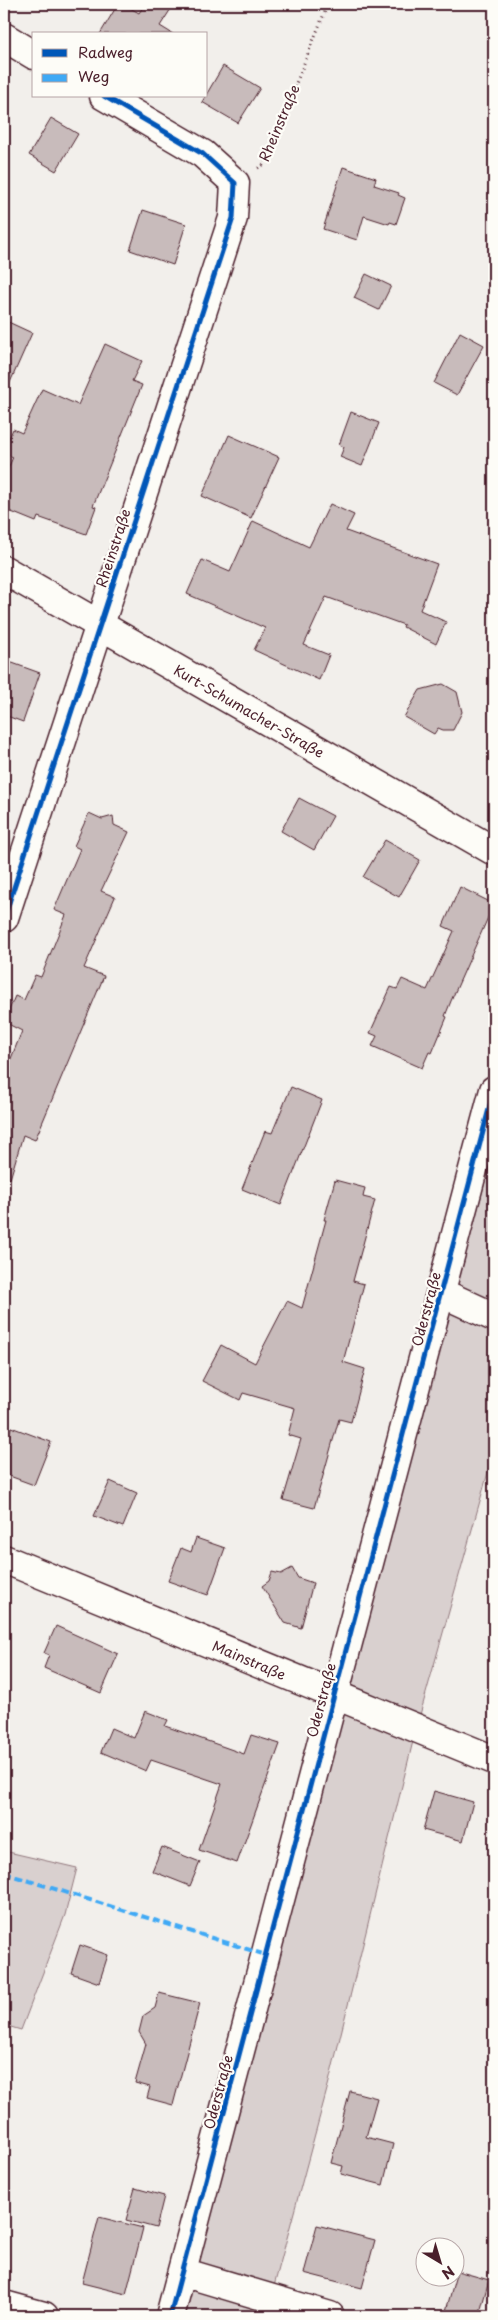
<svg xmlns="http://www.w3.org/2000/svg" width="498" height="2320" font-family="'Playpen Sans',sans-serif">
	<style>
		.green { fill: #d9d0cf; stroke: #92787d }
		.building { fill: #c8bbbb; stroke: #4a1f2b }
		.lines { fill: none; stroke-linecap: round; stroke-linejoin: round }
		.minor-casing { stroke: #4a1f2b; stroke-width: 31 }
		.path { stroke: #4a1f2b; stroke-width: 3; stroke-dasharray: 1 4; stroke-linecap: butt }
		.minor { stroke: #fdfcf7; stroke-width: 28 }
		.quiet { stroke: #3fa9f5; stroke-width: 4; stroke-dasharray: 8 4; stroke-linecap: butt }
		.cycleway-casing { stroke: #fdfcf7; stroke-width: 8 }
		.cycleway { stroke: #0057b8; stroke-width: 5 }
		.labels { text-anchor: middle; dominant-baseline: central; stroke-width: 4.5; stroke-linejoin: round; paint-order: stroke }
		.street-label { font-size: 14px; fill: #4a1f2b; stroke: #fdfcf7 }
	</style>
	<rect width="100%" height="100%" fill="#f2efeb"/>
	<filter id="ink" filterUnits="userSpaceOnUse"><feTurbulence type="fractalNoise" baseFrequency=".02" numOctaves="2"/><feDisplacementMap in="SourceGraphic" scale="10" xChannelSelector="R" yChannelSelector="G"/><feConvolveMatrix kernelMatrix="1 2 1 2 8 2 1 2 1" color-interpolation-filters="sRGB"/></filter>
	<g filter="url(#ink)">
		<path class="green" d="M 494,1148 L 494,1451 L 416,1729 L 329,2082 L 266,2316 L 183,2316 Z
			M 4,1851 L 77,1868 L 65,1915 L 21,2030 L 4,2025 Z"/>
		<path class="building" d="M 118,4 L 123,4 L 139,13 L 145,4 L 174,4 L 160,26 L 173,34 L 100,34 Z
			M 223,66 L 260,88 L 238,123 L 202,102 Z
			M 51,118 L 78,134 L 56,171 L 29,155 Z
			M 343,167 L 376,178 L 374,185 L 399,193 L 398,195 L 405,198 L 396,224 L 390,222 L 389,224 L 364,216 L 357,240 L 323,229 Z
			M 143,210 L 186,224 L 173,265 L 130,250 Z
			M 366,274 L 391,286 L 379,310 L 354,298 Z
			M 4,320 L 32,333 L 4,396 Z
			M 460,332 L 484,345 L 457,395 L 434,383 Z
			M 105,344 L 142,361 L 132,381 L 142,385 L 93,506 L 96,507 L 86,534 L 38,517 L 36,522 L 4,509 L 4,478 L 13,457 L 4,453 L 4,449 L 13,429 L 22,433 L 42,389 L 78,405 Z
			M 351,412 L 379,423 L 362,466 L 340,457 L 344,447 L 339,445 Z
			M 229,435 L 279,457 L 251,518 L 202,496 Z
			M 330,504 L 354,515 L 346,531 L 437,564 L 420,610 L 446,622 L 436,644 L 403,627 L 404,625 L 326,597 L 304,645 L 329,655 L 319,680 L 254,650 L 265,628 L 187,594 L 202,560 L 230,572 L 253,521 L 309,547 Z
			M 4,660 L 40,673 L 23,722 L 4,715 Z
			M 443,684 L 457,692 L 462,712 L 453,730 L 443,730 L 438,728 L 434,734 L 404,717 L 420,690 Z
			M 299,798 L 333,816 L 314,850 L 281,831 Z
			M 89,813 L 102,819 L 113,816 L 114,825 L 129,832 L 101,891 L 115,897 L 84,968 L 104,976 L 35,1140 L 23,1135 L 10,1179 L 4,1178 L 4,1076 L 22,1031 L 4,1022 L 15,996 L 24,1000 L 35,975 L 41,977 L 66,915 L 54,910 L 80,849 L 74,846 Z
			M 385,840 L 420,860 L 399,897 L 363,877 Z
			M 460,887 L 494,904 L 451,1001 L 445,1016 L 447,1017 L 432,1053 L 429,1052 L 422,1068 L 372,1046 L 377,1036 L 370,1033 L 391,987 L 397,989 L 402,979 L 427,990 L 454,931 L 443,926 Z
			M 291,1087 L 322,1100 L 281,1205 L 242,1189 L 265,1131 L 272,1133 Z
			M 335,1180 L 365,1188 L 363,1197 L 375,1200 L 353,1281 L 364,1284 L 343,1362 L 365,1369 L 351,1422 L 339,1419 L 314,1508 L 283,1500 L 301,1439 L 288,1435 L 295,1408 L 243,1393 L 240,1400 L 202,1381 L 221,1345 L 255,1363 L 287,1301 L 302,1308 L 326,1220 L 324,1220 Z
			M 11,1427 L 51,1442 L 34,1485 L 4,1474 L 4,1447 Z
			M 110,1481 L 137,1493 L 123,1527 L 94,1516 Z
			M 196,1538 L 225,1548 L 208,1595 L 168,1581 L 181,1548 L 191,1552 Z
			M 292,1568 L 298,1578 L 313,1583 L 301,1628 L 285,1623 L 262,1586 L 269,1581 L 272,1572 L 281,1574 Z
			M 56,1626 L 118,1654 L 101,1693 L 44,1668 L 49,1655 L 44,1653 Z
			M 145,1711 L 168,1720 L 165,1726 L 244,1754 L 251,1735 L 280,1744 L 237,1863 L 199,1850 L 222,1784 L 151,1760 L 146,1771 L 101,1752 L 111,1728 L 134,1738 Z
			M 434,1791 L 473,1802 L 463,1841 L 423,1830 Z
			M 162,1847 L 200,1862 L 190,1886 L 152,1871 Z
			M 80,1945 L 108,1955 L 99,1983 L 71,1973 Z
			M 159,1993 L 200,2003 L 173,2105 L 147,2098 L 150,2087 L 135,2083 L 146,2044 L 139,2032 L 143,2016 L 155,2008 Z
			M 350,2091 L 377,2098 L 366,2137 L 393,2144 L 383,2185 L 341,2174 L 343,2166 L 331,2163 Z
			M 135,2188 L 164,2196 L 156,2228 L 126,2220 Z
			M 99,2217 L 143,2228 L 126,2294 L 82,2283 Z
			M 317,2225 L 375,2240 L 362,2288 L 304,2273 Z
			M 457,2271 L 489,2280 L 479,2316 L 465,2316 L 446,2311 Z"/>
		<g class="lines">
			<defs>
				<path id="minor" d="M 4,37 L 34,55
					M 4,570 L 494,851
					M 4,918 L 233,218 L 235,183 L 203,154 L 104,96
					M 442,1293 L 494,1317
					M 4,1559 L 494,1760
					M 182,2272 L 330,2316
					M 4,2305 L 44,2316
					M 170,2316 L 494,1090"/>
			</defs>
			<use href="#minor" class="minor-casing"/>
			<path class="path" d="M 258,168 L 263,165 L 328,4"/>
			<use href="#minor" class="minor"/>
			<path class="quiet" d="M 4,1873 L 266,1955"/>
			<defs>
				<path id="cycleway" d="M 4,918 L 233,218 L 235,183 L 203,154 L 104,96
					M 170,2316 L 494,1090"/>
			</defs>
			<use href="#cycleway" class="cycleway-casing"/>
			<use href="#cycleway" class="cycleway"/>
		</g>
	</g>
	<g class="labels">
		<g class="street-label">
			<text transform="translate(279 123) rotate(-67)">Rheinstraße</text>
			<text transform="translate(113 548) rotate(-72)">Rheinstraße</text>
			<text transform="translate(249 711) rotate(30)">Kurt-Schumacher-Straße</text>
			<text transform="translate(426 1309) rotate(-75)">Oderstraße</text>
			<text transform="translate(249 1660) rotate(23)">Mainstraße</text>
			<text transform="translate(321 1700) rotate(-75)">Oderstraße</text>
			<text transform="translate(218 2092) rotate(-75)">Oderstraße</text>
		</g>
	</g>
	<rect width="498" height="2320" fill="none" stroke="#fdfcf7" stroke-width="20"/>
	<rect x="10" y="10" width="478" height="2300" fill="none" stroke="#4a1f2b" stroke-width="2" filter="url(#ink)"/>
	<rect x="32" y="32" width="175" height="65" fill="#fdfcf7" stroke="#b5a4a5"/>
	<rect x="42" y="49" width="25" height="8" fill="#0057b8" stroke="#b5a4a5"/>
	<text x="78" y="58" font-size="15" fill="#4a1f2b">Radweg</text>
	<rect x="42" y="74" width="25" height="8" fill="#3fa9f5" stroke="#b5a4a5"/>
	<text x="78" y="82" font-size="15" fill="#4a1f2b">Weg</text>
	<g transform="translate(440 2262) rotate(142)"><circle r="24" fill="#fdfcf7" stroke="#b5a4a5"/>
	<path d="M0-4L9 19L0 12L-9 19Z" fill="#4a1f2b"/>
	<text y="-8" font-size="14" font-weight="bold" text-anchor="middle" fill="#4a1f2b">N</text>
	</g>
</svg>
